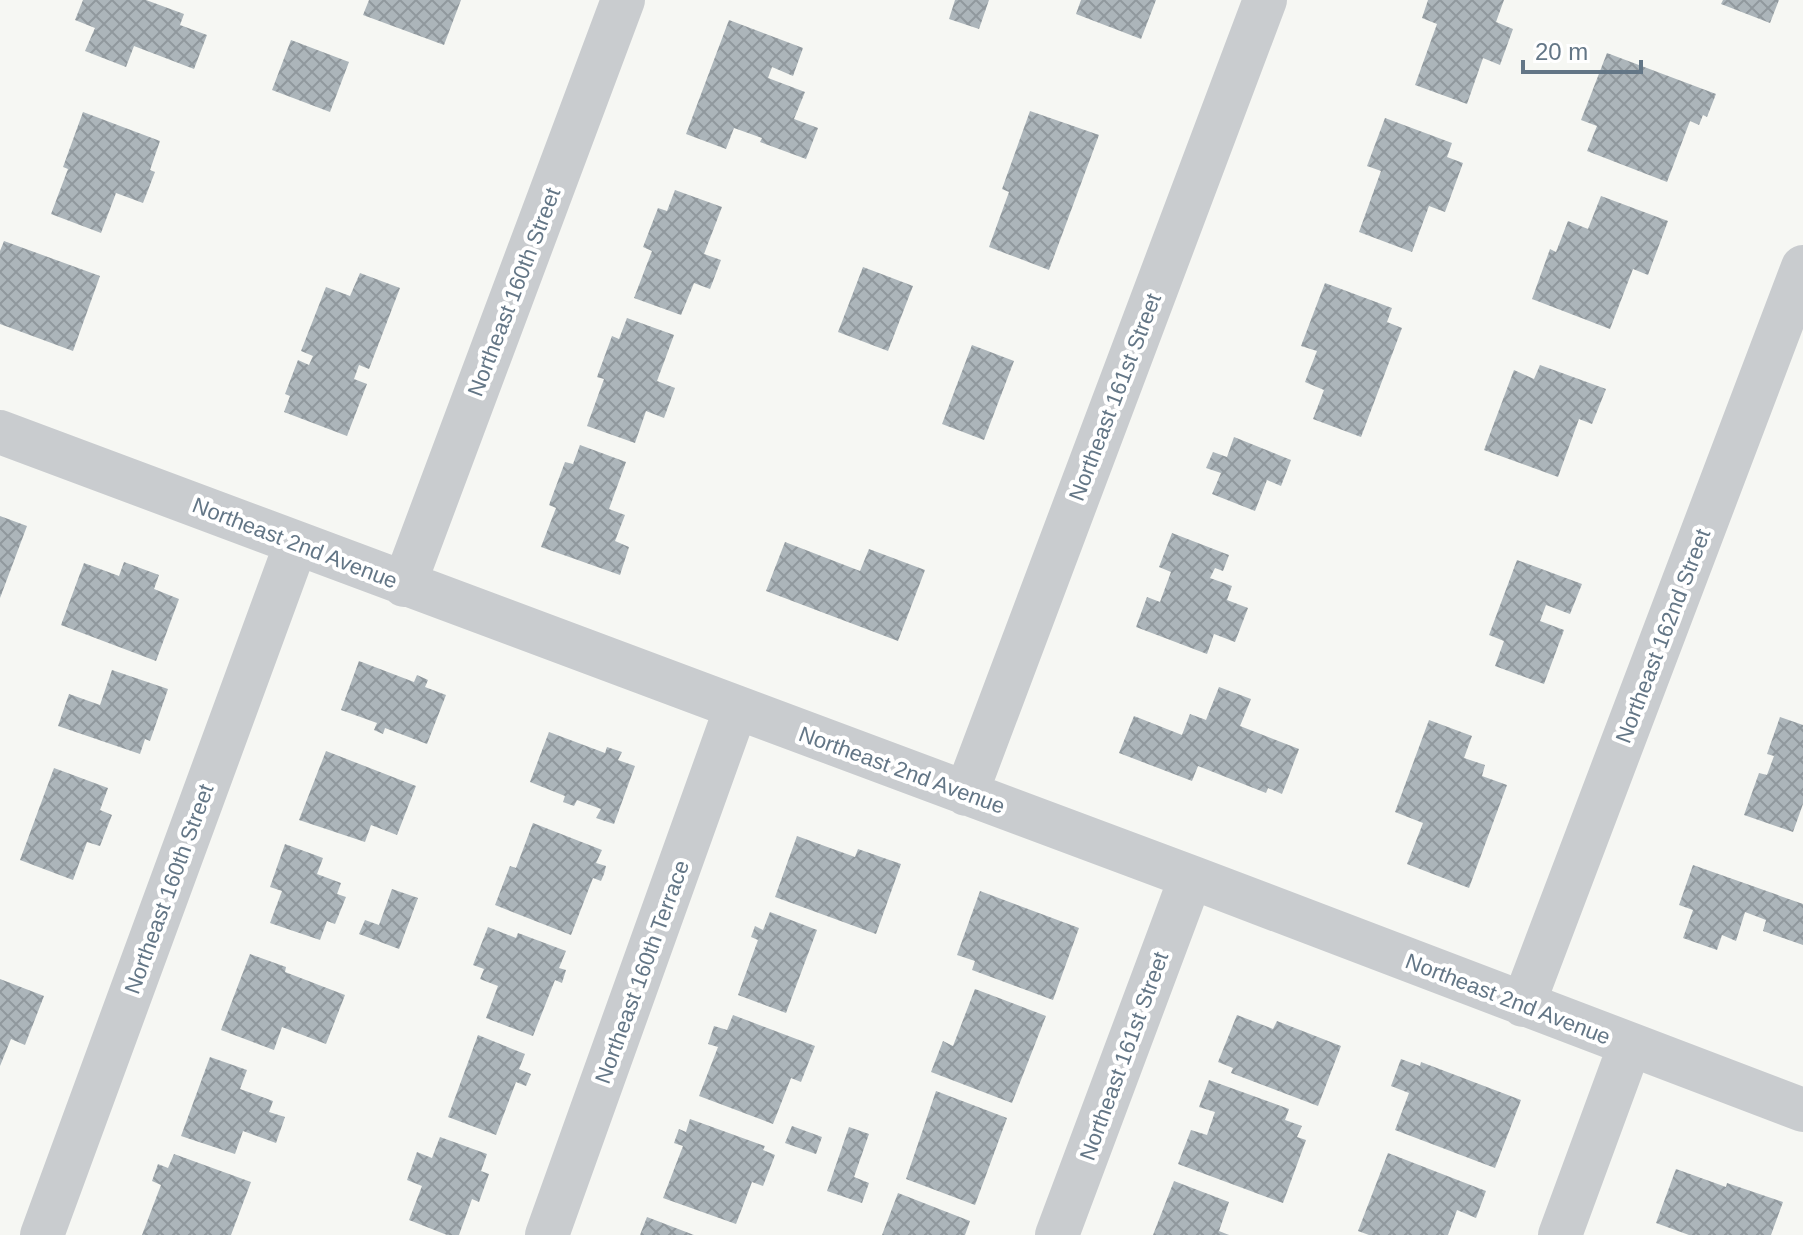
<svg xmlns="http://www.w3.org/2000/svg" width="1803" height="1235" font-family="Helvetica,sans-serif">
	<style>
		.building { fill: url(#building-cross-hatch) }
		.lines { fill: none; stroke-linecap: round; stroke-linejoin: round }
		.minor { stroke: #c9cccf; stroke-width: 44 }
		.labels { text-anchor: middle; dominant-baseline: central; stroke-width: 8; stroke-linejoin: round; paint-order: stroke }
		.street-label { font-size: 22px; fill: #637686; stroke: #fff }
	</style>
	<defs>
		<pattern id="building-cross-hatch" width="8" height="8" patternUnits="userSpaceOnUse" patternTransform="scale(2)"><rect width="8" height="8" fill="#acb5ba"/><path d="M0 0l8 8M0 8l8-8" fill="none" stroke="#90989d"/></pattern>
	</defs>
	<rect width="100%" height="100%" fill="#f6f7f3"/>
	<path class="building" d="M 83,0 L 146,0 L 184,14 L 180,25 L 207,35 L 194,69 L 134,46 L 126,67 L 85,51 L 95,28 L 75,20 Z
		M 369,0 L 461,0 L 444,45 L 363,15 Z
		M 955,0 L 989,0 L 979,29 L 949,19 Z
		M 1081,0 L 1156,0 L 1141,39 L 1076,14 Z
		M 1428,0 L 1504,0 L 1496,22 L 1513,29 L 1500,65 L 1483,58 L 1467,104 L 1415,85 L 1437,24 L 1422,18 Z
		M 1723,0 L 1779,0 L 1770,23 L 1721,4 Z
		M 729,20 L 803,48 L 793,76 L 772,67 L 768,78 L 805,92 L 794,119 L 818,128 L 806,159 L 760,142 L 762,138 L 734,128 L 726,149 L 686,134 Z
		M 291,40 L 349,62 L 330,112 L 272,90 Z
		M 1607,53 L 1716,94 L 1707,117 L 1703,115 L 1699,125 L 1690,121 L 1667,182 L 1587,151 L 1597,126 L 1581,120 Z
		M 1030,111 L 1099,135 L 1049,270 L 989,247 L 1009,192 L 1002,189 Z
		M 83,112 L 160,141 L 150,170 L 155,172 L 143,203 L 116,193 L 101,233 L 51,214 L 68,169 L 63,167 Z
		M 1385,118 L 1452,143 L 1447,157 L 1463,163 L 1445,212 L 1429,206 L 1412,252 L 1359,232 L 1381,171 L 1367,166 Z
		M 675,190 L 722,207 L 704,254 L 721,260 L 710,289 L 694,283 L 681,315 L 634,298 L 652,251 L 643,247 L 658,208 L 667,211 Z
		M 1601,196 L 1668,221 L 1648,275 L 1633,269 L 1610,329 L 1532,299 L 1550,249 L 1556,252 L 1568,221 L 1588,229 Z
		M 4,241 L 100,276 L 73,351 L 0,324 L 0,251 Z
		M 863,267 L 913,286 L 888,351 L 838,332 Z
		M 360,273 L 400,288 L 369,369 L 359,365 L 354,379 L 367,384 L 347,436 L 284,412 L 290,396 L 285,394 L 298,360 L 309,365 L 313,356 L 301,351 L 326,287 L 350,296 Z
		M 1325,283 L 1392,308 L 1387,322 L 1402,328 L 1361,437 L 1313,419 L 1324,390 L 1305,382 L 1317,351 L 1301,346 Z
		M 627,318 L 674,335 L 657,381 L 675,388 L 664,418 L 646,411 L 635,443 L 587,426 L 604,379 L 597,377 L 612,336 L 619,339 Z
		M 972,345 L 1014,361 L 984,440 L 942,424 Z
		M 1540,365 L 1606,389 L 1592,424 L 1579,419 L 1558,477 L 1484,450 L 1514,370 L 1534,379 Z
		M 1234,437 L 1291,460 L 1281,486 L 1267,480 L 1255,511 L 1212,494 L 1221,473 L 1206,468 L 1213,452 L 1227,457 Z
		M 580,445 L 626,462 L 609,509 L 625,515 L 615,541 L 629,547 L 620,575 L 541,547 L 556,508 L 549,505 L 565,462 L 573,464 Z
		M 0,516 L 27,526 L 0,598 Z
		M 1172,533 L 1229,555 L 1223,571 L 1215,568 L 1210,578 L 1232,586 L 1227,600 L 1248,608 L 1235,642 L 1214,634 L 1207,654 L 1136,627 L 1147,597 L 1160,602 L 1171,572 L 1159,567 Z
		M 785,542 L 860,571 L 869,549 L 925,570 L 898,641 L 766,591 Z
		M 1517,560 L 1582,584 L 1570,614 L 1546,605 L 1540,621 L 1564,630 L 1544,684 L 1495,666 L 1504,641 L 1489,635 Z
		M 124,562 L 159,575 L 154,589 L 179,599 L 156,661 L 61,625 L 84,563 L 119,576 Z
		M 359,661 L 414,682 L 417,675 L 428,680 L 425,687 L 446,695 L 427,744 L 385,728 L 383,734 L 374,730 L 377,723 L 341,710 Z
		M 112,670 L 168,689 L 150,741 L 145,739 L 140,754 L 58,726 L 69,694 L 100,705 Z
		M 1219,687 L 1251,699 L 1240,726 L 1299,749 L 1282,794 L 1268,788 L 1266,793 L 1198,766 L 1192,781 L 1119,753 L 1134,716 L 1182,735 L 1190,714 L 1206,720 Z
		M 1780,717 L 1803,725 L 1803,804 L 1793,832 L 1744,815 L 1759,773 L 1767,775 L 1774,756 L 1767,754 Z
		M 1429,720 L 1472,736 L 1464,758 L 1485,765 L 1482,776 L 1507,785 L 1469,888 L 1407,864 L 1423,823 L 1395,812 Z
		M 549,732 L 605,753 L 607,747 L 622,752 L 618,760 L 635,766 L 614,824 L 596,818 L 601,809 L 577,800 L 574,806 L 563,802 L 565,796 L 530,782 Z
		M 326,751 L 416,786 L 397,835 L 371,825 L 365,842 L 299,820 Z
		M 54,768 L 108,788 L 100,810 L 112,815 L 100,846 L 87,842 L 73,880 L 20,860 Z
		M 533,823 L 602,850 L 596,863 L 606,866 L 604,874 L 601,881 L 593,878 L 571,935 L 495,905 L 510,866 L 516,868 Z
		M 797,836 L 855,857 L 858,849 L 901,864 L 876,934 L 775,897 Z
		M 285,844 L 323,858 L 317,874 L 341,883 L 337,894 L 346,897 L 335,924 L 327,921 L 320,940 L 270,923 L 282,891 L 270,887 Z
		M 1693,865 L 1803,904 L 1803,945 L 1763,931 L 1766,920 L 1745,912 L 1736,941 L 1722,935 L 1717,950 L 1683,938 L 1693,910 L 1679,905 Z
		M 392,889 L 418,898 L 399,949 L 359,934 L 365,920 L 379,925 Z
		M 980,891 L 1079,928 L 1053,1000 L 972,970 L 975,961 L 957,955 Z
		M 770,912 L 817,930 L 786,1013 L 738,995 L 758,940 L 751,937 L 755,926 L 763,930 Z
		M 488,927 L 516,938 L 518,933 L 566,951 L 559,968 L 566,970 L 562,983 L 555,980 L 533,1036 L 486,1018 L 498,986 L 480,979 L 484,969 L 473,965 Z
		M 250,954 L 286,967 L 285,972 L 345,995 L 326,1044 L 282,1027 L 274,1050 L 221,1030 Z
		M 0,979 L 44,996 L 25,1045 L 11,1039 L 0,1066 Z
		M 975,989 L 1046,1016 L 1012,1103 L 931,1072 L 943,1041 L 953,1046 Z
		M 733,1015 L 815,1046 L 801,1082 L 791,1078 L 773,1124 L 699,1096 L 718,1047 L 708,1044 L 714,1026 L 727,1030 Z
		M 1237,1015 L 1273,1029 L 1277,1021 L 1341,1046 L 1318,1106 L 1231,1073 L 1233,1068 L 1218,1062 Z
		M 478,1035 L 525,1054 L 519,1069 L 531,1074 L 526,1086 L 516,1082 L 496,1135 L 448,1117 Z
		M 210,1057 L 247,1070 L 240,1089 L 273,1101 L 269,1112 L 285,1117 L 276,1143 L 243,1131 L 235,1154 L 181,1136 Z
		M 1401,1059 L 1420,1066 L 1421,1062 L 1521,1100 L 1495,1168 L 1395,1130 L 1409,1093 L 1391,1086 Z
		M 1209,1080 L 1289,1109 L 1285,1120 L 1302,1126 L 1297,1137 L 1306,1140 L 1283,1203 L 1178,1164 L 1191,1130 L 1207,1135 L 1215,1112 L 1199,1107 Z
		M 936,1091 L 1007,1118 L 975,1205 L 906,1179 Z
		M 690,1119 L 765,1146 L 763,1150 L 775,1155 L 763,1186 L 752,1182 L 736,1224 L 663,1198 L 683,1146 L 674,1143 L 679,1129 L 686,1132 Z
		M 792,1126 L 822,1137 L 816,1154 L 785,1143 Z
		M 849,1127 L 869,1134 L 854,1177 L 869,1183 L 862,1203 L 827,1191 Z
		M 440,1137 L 487,1154 L 481,1171 L 489,1174 L 479,1202 L 472,1199 L 459,1235 L 447,1235 L 409,1220 L 422,1186 L 407,1180 L 417,1152 L 432,1158 Z
		M 1388,1153 L 1486,1191 L 1476,1218 L 1457,1210 L 1448,1235 L 1369,1235 L 1358,1231 Z
		M 174,1154 L 251,1182 L 231,1235 L 142,1235 L 161,1185 L 152,1181 L 158,1164 L 168,1168 Z
		M 1676,1169 L 1726,1187 L 1727,1183 L 1783,1202 L 1771,1235 L 1689,1235 L 1656,1223 Z
		M 1174,1181 L 1229,1202 L 1219,1231 L 1229,1235 L 1153,1235 Z
		M 898,1193 L 970,1221 L 965,1235 L 882,1235 Z
		M 647,1217 L 694,1235 L 640,1235 Z"/>
	<g class="lines">
		<path class="minor" d="M 0,432 L 1191,877 L 1803,1110
			M 404,585 L 623,0
			M 966,794 L 1265,0
			M 1523,1005 L 1803,267
			M 42,1235 L 296,544
			M 547,1235 L 736,708
			M 1057,1235 L 1191,877
			M 1560,1235 L 1630,1045"/>
	</g>
	<g class="labels">
		<g class="street-label">
			<text transform="translate(514 292) rotate(-69)">Northeast 160th Street</text>
			<text transform="translate(1115 397) rotate(-69)">Northeast 161st Street</text>
			<text transform="translate(295 543) rotate(21)">Northeast 2nd Avenue</text>
			<text transform="translate(1663 636) rotate(-69)">Northeast 162nd Street</text>
			<text transform="translate(902 770) rotate(20)">Northeast 2nd Avenue</text>
			<text transform="translate(169 889) rotate(-70)">Northeast 160th Street</text>
			<text transform="translate(642 972) rotate(-70)">Northeast 160th Terrace</text>
			<text transform="translate(1508 999) rotate(21)">Northeast 2nd Avenue</text>
			<text transform="translate(1124 1056) rotate(-70)">Northeast 161st Street</text>
		</g>
	</g>
	<path d="M1523 60v12h118v-12" fill="none" stroke="#637686" stroke-width="4"/>
	<text x="1535" y="60" font-size="24" fill="#637686" stroke="#ffffff" stroke-width="6" paint-order="stroke">20 m</text>
</svg>
